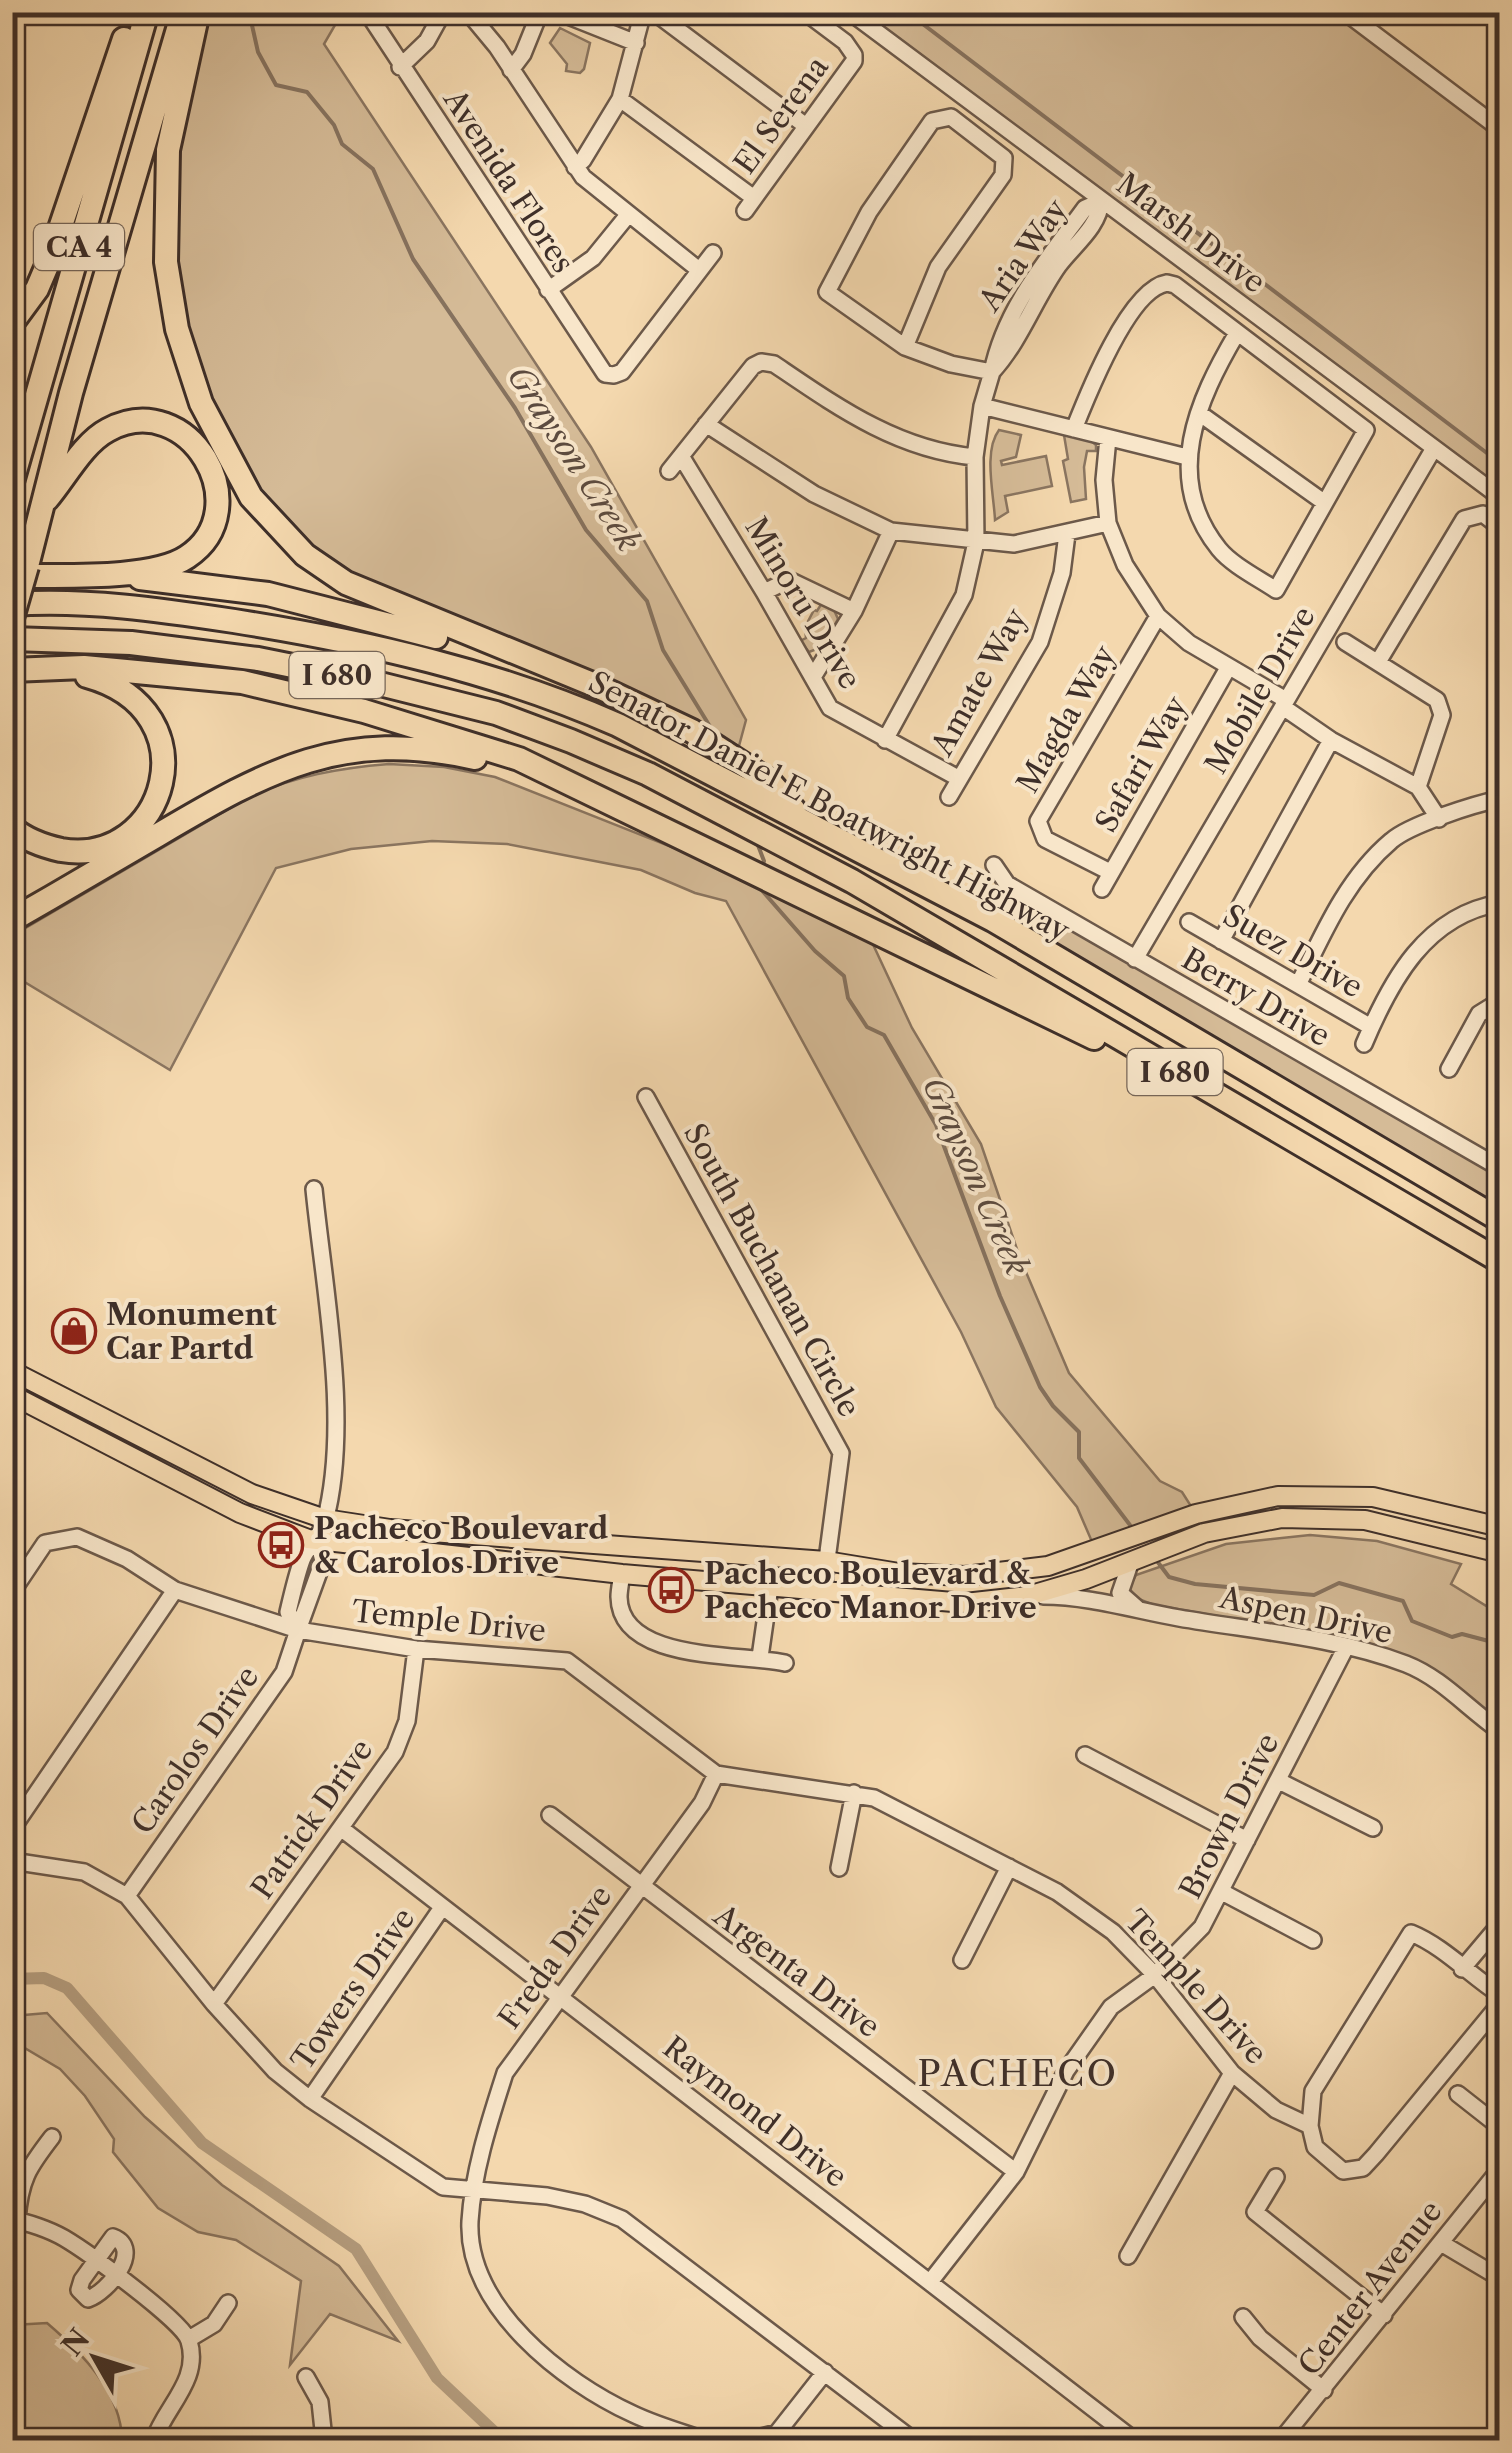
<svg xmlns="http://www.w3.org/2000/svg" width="1512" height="2453" font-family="'Libre Caslon Text',serif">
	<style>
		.green { fill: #d5bb97; stroke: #8a7560; stroke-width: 2.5 }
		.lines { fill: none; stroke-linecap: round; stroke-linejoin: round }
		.stream { stroke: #86725e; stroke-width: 4 }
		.canal { stroke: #b69f81; stroke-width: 12 }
		.minor-casing { stroke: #6c594a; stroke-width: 20 }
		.major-casing { stroke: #3e2f29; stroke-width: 22 }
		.highway-casing { stroke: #3e2f29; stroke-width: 28 }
		.minor { stroke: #f8e6ca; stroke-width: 15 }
		.major { stroke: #f4d8ae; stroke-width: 18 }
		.highway { stroke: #f4d8ae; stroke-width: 22 }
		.highway-bridge-casing { stroke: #3e2f29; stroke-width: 28; stroke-linecap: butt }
		.highway-bridge { stroke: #f4d8ae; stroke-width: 22 }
		.labels { text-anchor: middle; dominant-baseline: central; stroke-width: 8; stroke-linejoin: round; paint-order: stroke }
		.shield { fill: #f8e6ca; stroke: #766659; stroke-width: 2.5 }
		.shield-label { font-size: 28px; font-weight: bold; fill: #3e2f29 }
		.street-label { font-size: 30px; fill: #3e2f29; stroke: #f8e6ca }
		.poi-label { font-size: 30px; font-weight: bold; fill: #3e2f29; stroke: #f8e6ca; text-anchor: start }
		.water-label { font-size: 32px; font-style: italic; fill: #5c4b3f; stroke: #f8e6ca }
		.quarter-label { font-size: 35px; letter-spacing: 2.5px; fill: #3e2f29; stroke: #f8e6ca }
	</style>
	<rect width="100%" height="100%" fill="#f4d8ae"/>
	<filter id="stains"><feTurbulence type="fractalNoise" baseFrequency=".002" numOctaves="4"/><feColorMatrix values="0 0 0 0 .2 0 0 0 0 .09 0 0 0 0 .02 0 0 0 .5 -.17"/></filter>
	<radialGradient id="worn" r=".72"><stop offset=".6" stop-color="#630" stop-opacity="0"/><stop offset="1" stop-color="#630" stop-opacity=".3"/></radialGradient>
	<path class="green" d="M 183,13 L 342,13 L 324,44 L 591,447 L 746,720 L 736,757 L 383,601 L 281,532 L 201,403 L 166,262 Z
		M 851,13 L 1345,13 L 1499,129 L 1499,497 Z
		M 560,28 L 590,43 L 584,69 L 580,73 L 566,71 L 567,64 L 550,43 Z
		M 999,430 L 1021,435 L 1016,457 L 1001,461 L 1002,465 L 1046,456 L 1052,486 L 1005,496 L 1008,512 L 995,520 C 994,495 983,451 999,430 Z
		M 1064,435 L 1090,440 L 1096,445 L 1096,451 L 1087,451 L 1084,467 L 1086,499 L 1071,502 L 1063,461 L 1068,459 Z
		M 822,603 L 834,610 L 838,619 L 822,647 L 809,652 L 800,641 L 806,638 L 805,627 L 814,610 L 817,611 Z
		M 389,764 L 444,767 L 495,777 L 863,923 L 912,1028 L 981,1144 L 1020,1258 L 1069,1373 L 1160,1481 L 1182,1492 L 1196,1514 L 1096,1551 L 1077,1507 L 996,1407 L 961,1332 L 726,901 L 695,893 L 641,870 L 507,844 L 432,841 L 351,849 L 276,868 L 170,1070 L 13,975 L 12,936 L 249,797 C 295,776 339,768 389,764 Z
		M 1007,884 L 1499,1168 L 1499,1220 L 993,920 Z
		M 1310,1535 L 1377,1541 L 1461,1564 L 1451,1584 L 1499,1614 L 1499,1721 L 1445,1679 L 1339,1637 L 1154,1605 L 1136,1598 L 1129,1588 L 1136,1575 L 1226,1544 Z
		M 47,2013 L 145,2117 L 222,2185 L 339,2266 L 398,2341 L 330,2314 L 290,2365 L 301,2281 L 236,2240 L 198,2232 L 158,2208 L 113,2152 L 114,2139 L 85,2096 L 60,2069 L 13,2041 L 13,2016 Z
		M 47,2323 C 82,2353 121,2392 122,2440 L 13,2440 L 13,2325 Z"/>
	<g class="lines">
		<path class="stream" d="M 249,12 L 258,52 L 276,85 L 307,92 L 334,125 L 342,144 L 373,169 L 413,259 L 515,408 L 586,530 L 647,601 L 663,650 L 714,733
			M 907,12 L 1500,463
			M 756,840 L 764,861 L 762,869
			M 759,887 L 815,951 L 844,976 L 848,998 L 867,1027 L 884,1035 L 936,1125 L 1000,1296 L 1040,1387 L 1053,1406 L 1079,1432 L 1079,1458 L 1133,1529
			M 1154,1557 L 1169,1577 L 1195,1584 L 1314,1595 L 1339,1583 L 1403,1601 L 1412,1621 L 1452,1637 L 1462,1634 L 1500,1644"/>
		<path class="canal" d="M 12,1979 L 44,1978 L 67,1988 L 202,2143 L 356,2249 L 437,2378 L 503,2440"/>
		<defs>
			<path id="minor" d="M 367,12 L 605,374 L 614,375 L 622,372 L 713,253
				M 468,12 L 497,47 L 583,177 L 699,270
				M 558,12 L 636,43
				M 654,12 L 806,126
				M 850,12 L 1500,497
				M 1345,12 L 1500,129
				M 400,67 L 427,41 L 443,12
				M 511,70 L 523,54 L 540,12
				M 620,99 L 754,198
				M 951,117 L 1004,158 L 1003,175 L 938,267 L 905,347 L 827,292 L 869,212 L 932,121 Z
				M 575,167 L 583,160 L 620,99 L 643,12
				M 1101,201 C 1099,227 1074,245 1059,265 C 1034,300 1021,340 992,372 C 1005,308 1047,260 1085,208 Z
				M 745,211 L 854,61 L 854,55 L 845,42 L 805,12
				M 548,290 L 593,258 L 628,215
				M 982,406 L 1187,457
				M 1199,413 L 1325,503
				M 706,424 L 814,494 L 891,531 L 1014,544 L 1108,523
				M 1074,429 C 1087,396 1129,289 1167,283 L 1175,285 L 1366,430 L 1276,590 C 1258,578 1232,565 1219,549 C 1162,478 1197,401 1237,333
				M 1108,438 L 1104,480 L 1108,523 L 1125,565 L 1158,616 L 1189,643 L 1286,700
				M 681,456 L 764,592 L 830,708 L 958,778
				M 669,471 L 753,366 L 761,362 L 774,364 C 836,406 897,450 975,457
				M 764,592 L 789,580 L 854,611
				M 1496,636 L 1500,638
				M 1345,642 L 1437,700 L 1442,715 L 1418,787
				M 1378,662 L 1464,519 L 1483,514 L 1500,527
				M 813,677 L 854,611 L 891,531
				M 1283,707 L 1331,740 L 1418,787 L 1439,819
				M 885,740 L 964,595 L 976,542 L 975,457 L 982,406 L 992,372 L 951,364 L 905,347
				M 949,797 L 1040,642 L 1062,573 L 1067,534
				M 994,865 L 1007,884 L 1500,1168
				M 1110,872 L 1045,839 L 1038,821 L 1158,616
				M 1102,889 L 1228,668
				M 1189,922 L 1371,1027
				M 1221,941 L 1331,740
				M 1135,959 L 1434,448
				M 1298,985 C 1323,934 1346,879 1391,841 C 1409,825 1474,804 1500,799
				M 1364,1044 C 1391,980 1426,915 1500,903
				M 1449,1069 L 1479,1014 L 1500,1001
				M 646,1097 L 841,1453 L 823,1590
				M 314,1189 C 324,1290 351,1423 325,1521 C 319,1540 307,1546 302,1560 C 296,1577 292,1595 288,1612 L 298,1630 L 323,1561 L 318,1541
				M 1131,1561 L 1120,1593 L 1137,1608
				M 622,1574 C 621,1581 619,1590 619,1597 C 620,1663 742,1653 785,1663
				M 12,1592 L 45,1543 L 77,1537 L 127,1559 L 175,1590 L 298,1630 L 416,1649 L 567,1661 L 716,1774 L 874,1798 L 1057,1892 L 1113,1932 L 1155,1975 L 1232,2073 L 1276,2110 L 1310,2126
				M 1043,1596 C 1089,1596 1134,1610 1179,1618 C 1254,1631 1335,1637 1406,1664 C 1442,1678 1468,1709 1500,1731
				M 760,1657 L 770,1587
				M 1085,1755 L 1247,1840
				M 1279,1781 L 1373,1828
				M 550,1815 L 1016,2172
				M 12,1829 L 175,1590
				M 342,1829 L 1134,2440
				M 12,1861 L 84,1872 L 127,1896 L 214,2004 L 275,2071 L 310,2099 L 443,2187 L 547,2196 L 585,2204 L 622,2219 L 913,2440
				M 839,1868 L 854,1793
				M 1222,1892 L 1313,1940
				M 127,1896 L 284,1672 L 298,1630
				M 1411,1933 C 1443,1946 1470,1975 1499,1994 L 1498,2006 L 1376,2154 L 1363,2168 L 1343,2171 L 1315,2147 L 1310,2126 L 1313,2091 Z
				M 962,1960 L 1009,1867
				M 1462,1969 L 1500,1924
				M 214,2004 L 395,1752 L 407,1721 L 416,1649
				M 1458,2094 L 1500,2127
				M 310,2099 L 441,1909
				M 1276,2177 L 1255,2212 L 1384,2315
				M 12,2220 C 28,2222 50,2230 64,2238 C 86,2251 183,2321 189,2341 C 201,2380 165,2407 154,2440
				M 17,2220 C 20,2180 28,2168 52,2137
				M 113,2237 C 144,2249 108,2292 88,2299 L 79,2290 L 82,2280 Z
				M 1441,2243 L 1500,2278
				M 1128,2256 L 1232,2073
				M 930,2282 L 1016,2172 L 1066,2071 L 1111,2007 L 1155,1975 L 1202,1927 L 1346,1647
				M 1243,2317 L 1260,2338 L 1324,2390
				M 189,2339 L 214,2324 L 228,2303
				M 306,2377 L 320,2402 L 323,2430
				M 705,2440 C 681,2432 656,2425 633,2414 C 563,2382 466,2307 470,2221 C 473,2171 490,2120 505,2073 L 702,1803 L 716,1774
				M 749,2440 L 777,2433 L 825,2372
				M 1281,2440 L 1500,2169"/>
			<path id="major" d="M 12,1371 L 252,1494 L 325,1519 L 390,1529 L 826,1561 L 899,1573 L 965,1576 L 1048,1566 L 1196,1514 L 1278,1496 L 1373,1497 L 1500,1527
				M 12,1395 L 240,1513 L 308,1539 L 622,1574 L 965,1603 L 1028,1596 L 1086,1579 L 1204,1533 L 1282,1518 L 1365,1520 L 1500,1553"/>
			<path id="highway" d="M 198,12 L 168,150 L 166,262 L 177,329 L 201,403 L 251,497 L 305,555 L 346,583 L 597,686 L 692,731 L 769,781 L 794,810
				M 12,323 L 37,289 L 49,261 L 124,39
				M 12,482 L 147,12
				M 27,566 L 71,393 L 183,12
				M 12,576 C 57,575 151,581 187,557 C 260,509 189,386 108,430 C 83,443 65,478 47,499
				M 140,578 L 268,594 L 436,637
				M 12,604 C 86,599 161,610 234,621 C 367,642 495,671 618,725 L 993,920 L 1500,1220
				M 12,639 L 131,643 L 258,659 L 372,682 L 496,713 L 571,741 L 648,774 L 852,881 L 1500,1261
				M 12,670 L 84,667 L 242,682 L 364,711 L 519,759 L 1094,1038
				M 12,828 C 26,840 43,846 61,850 C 166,868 214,711 87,676
				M 12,920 C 61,892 110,863 158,835 C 268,770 343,728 475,758"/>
		</defs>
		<use href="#minor" class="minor-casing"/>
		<use href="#major" class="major-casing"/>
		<use href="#highway" class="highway-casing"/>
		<use href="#minor" class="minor"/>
		<use href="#major" class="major"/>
		<use href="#highway" class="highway"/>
		<defs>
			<path id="highway-bridge" d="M 12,618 L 27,566"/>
		</defs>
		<use href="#highway-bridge" class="highway-bridge-casing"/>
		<use href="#highway-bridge" class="highway-bridge"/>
	</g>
	<defs>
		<symbol id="shop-ring" viewBox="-11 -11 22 22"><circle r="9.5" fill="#f8e6ca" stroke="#8f2418" stroke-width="1.5"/><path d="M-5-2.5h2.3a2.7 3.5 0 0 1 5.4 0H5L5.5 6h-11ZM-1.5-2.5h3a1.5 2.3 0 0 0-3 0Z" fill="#8f2418"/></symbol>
		<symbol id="bus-ring" viewBox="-11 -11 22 22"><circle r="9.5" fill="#f8e6ca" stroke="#8f2418" stroke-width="1.5"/><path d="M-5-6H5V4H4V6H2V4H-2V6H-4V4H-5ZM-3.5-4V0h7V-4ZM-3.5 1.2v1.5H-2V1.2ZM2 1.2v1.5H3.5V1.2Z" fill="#8f2418"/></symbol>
	</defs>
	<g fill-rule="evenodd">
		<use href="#shop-ring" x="49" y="1306" width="50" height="50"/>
		<use href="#bus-ring" x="256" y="1520" width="50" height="50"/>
		<use href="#bus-ring" x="646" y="1565" width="50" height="50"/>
	</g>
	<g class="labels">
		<g class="shield">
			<rect x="34" y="224" width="90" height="46" rx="8"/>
			<rect x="289.5" y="652" width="95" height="46" rx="8"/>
			<rect x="1127.5" y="1049" width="95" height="46" rx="8"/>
		</g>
		<g class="shield-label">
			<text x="79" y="247">CA 4</text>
			<text x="337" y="675">I 680</text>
			<text x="1175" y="1072">I 680</text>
		</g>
		<g class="street-label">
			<text transform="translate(781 115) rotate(-54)">El Serena</text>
			<text transform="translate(509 181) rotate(57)">Avenida Flores</text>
			<text transform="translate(1191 233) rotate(37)">Marsh Drive</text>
			<text transform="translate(1023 255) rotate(-55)">Aria Way</text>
			<text transform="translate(803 603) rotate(59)">Minoru Drive</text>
			<text transform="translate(979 682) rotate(-61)">Amate Way</text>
			<text transform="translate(1260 690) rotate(-60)">Mobile Drive</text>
			<text transform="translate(1066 719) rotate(-60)">Magda Way</text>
			<text transform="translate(1141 764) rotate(-60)">Safari Way</text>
			<text transform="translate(829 806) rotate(28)">Senator Daniel E Boatwright Highway</text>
			<text transform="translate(1293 951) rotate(30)">Suez Drive</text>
			<text transform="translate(1256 997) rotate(30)">Berry Drive</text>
			<text transform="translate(772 1270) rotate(61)">South Buchanan Circle</text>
			<text transform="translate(1306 1615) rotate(12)">Aspen Drive</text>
			<text transform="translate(449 1621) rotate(6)">Temple Drive</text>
			<text transform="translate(195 1750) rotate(-55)">Carolos Drive</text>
			<text transform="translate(1229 1816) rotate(-63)">Brown Drive</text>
			<text transform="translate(312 1819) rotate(-55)">Patrick Drive</text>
			<text transform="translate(555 1957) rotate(-54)">Freda Drive</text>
			<text transform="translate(797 1971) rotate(37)">Argenta Drive</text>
			<text transform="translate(1196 1987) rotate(48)">Temple Drive</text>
			<text transform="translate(353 1989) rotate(-55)">Towers Drive</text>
			<text transform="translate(755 2112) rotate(38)">Raymond Drive</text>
			<text transform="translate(1370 2288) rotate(-52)">Center Avenue</text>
		</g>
		<g class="poi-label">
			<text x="106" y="1314">Monument<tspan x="106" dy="34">Car Partd</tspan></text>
			<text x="314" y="1528">Pacheco Boulevard<tspan x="314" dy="34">&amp; Carolos Drive</tspan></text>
			<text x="704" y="1573">Pacheco Boulevard &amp;<tspan x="704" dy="34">Pacheco Manor Drive</tspan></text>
		</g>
		<g class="water-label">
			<text transform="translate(574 458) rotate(57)">Grayson Creek</text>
			<text transform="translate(976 1176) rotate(66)">Grayson Creek</text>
		</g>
		<g class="quarter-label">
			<text x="1018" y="2073">PACHECO</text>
		</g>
	</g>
	<rect width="1512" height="2453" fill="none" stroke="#f4d8ae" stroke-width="50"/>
	<rect x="15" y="15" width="1482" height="2423" fill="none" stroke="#3e2f29" stroke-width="5"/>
	<rect x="25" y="25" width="1462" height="2403" fill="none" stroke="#3e2f29" stroke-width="2.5"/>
	<g transform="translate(95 2358) rotate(309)" stroke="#f8e6ca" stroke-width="8" paint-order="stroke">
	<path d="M0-8L18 38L0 25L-18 38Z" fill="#3e2f29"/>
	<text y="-15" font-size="28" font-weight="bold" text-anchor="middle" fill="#3e2f29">N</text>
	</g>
	<rect width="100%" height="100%" filter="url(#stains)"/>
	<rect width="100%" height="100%" fill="url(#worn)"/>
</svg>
